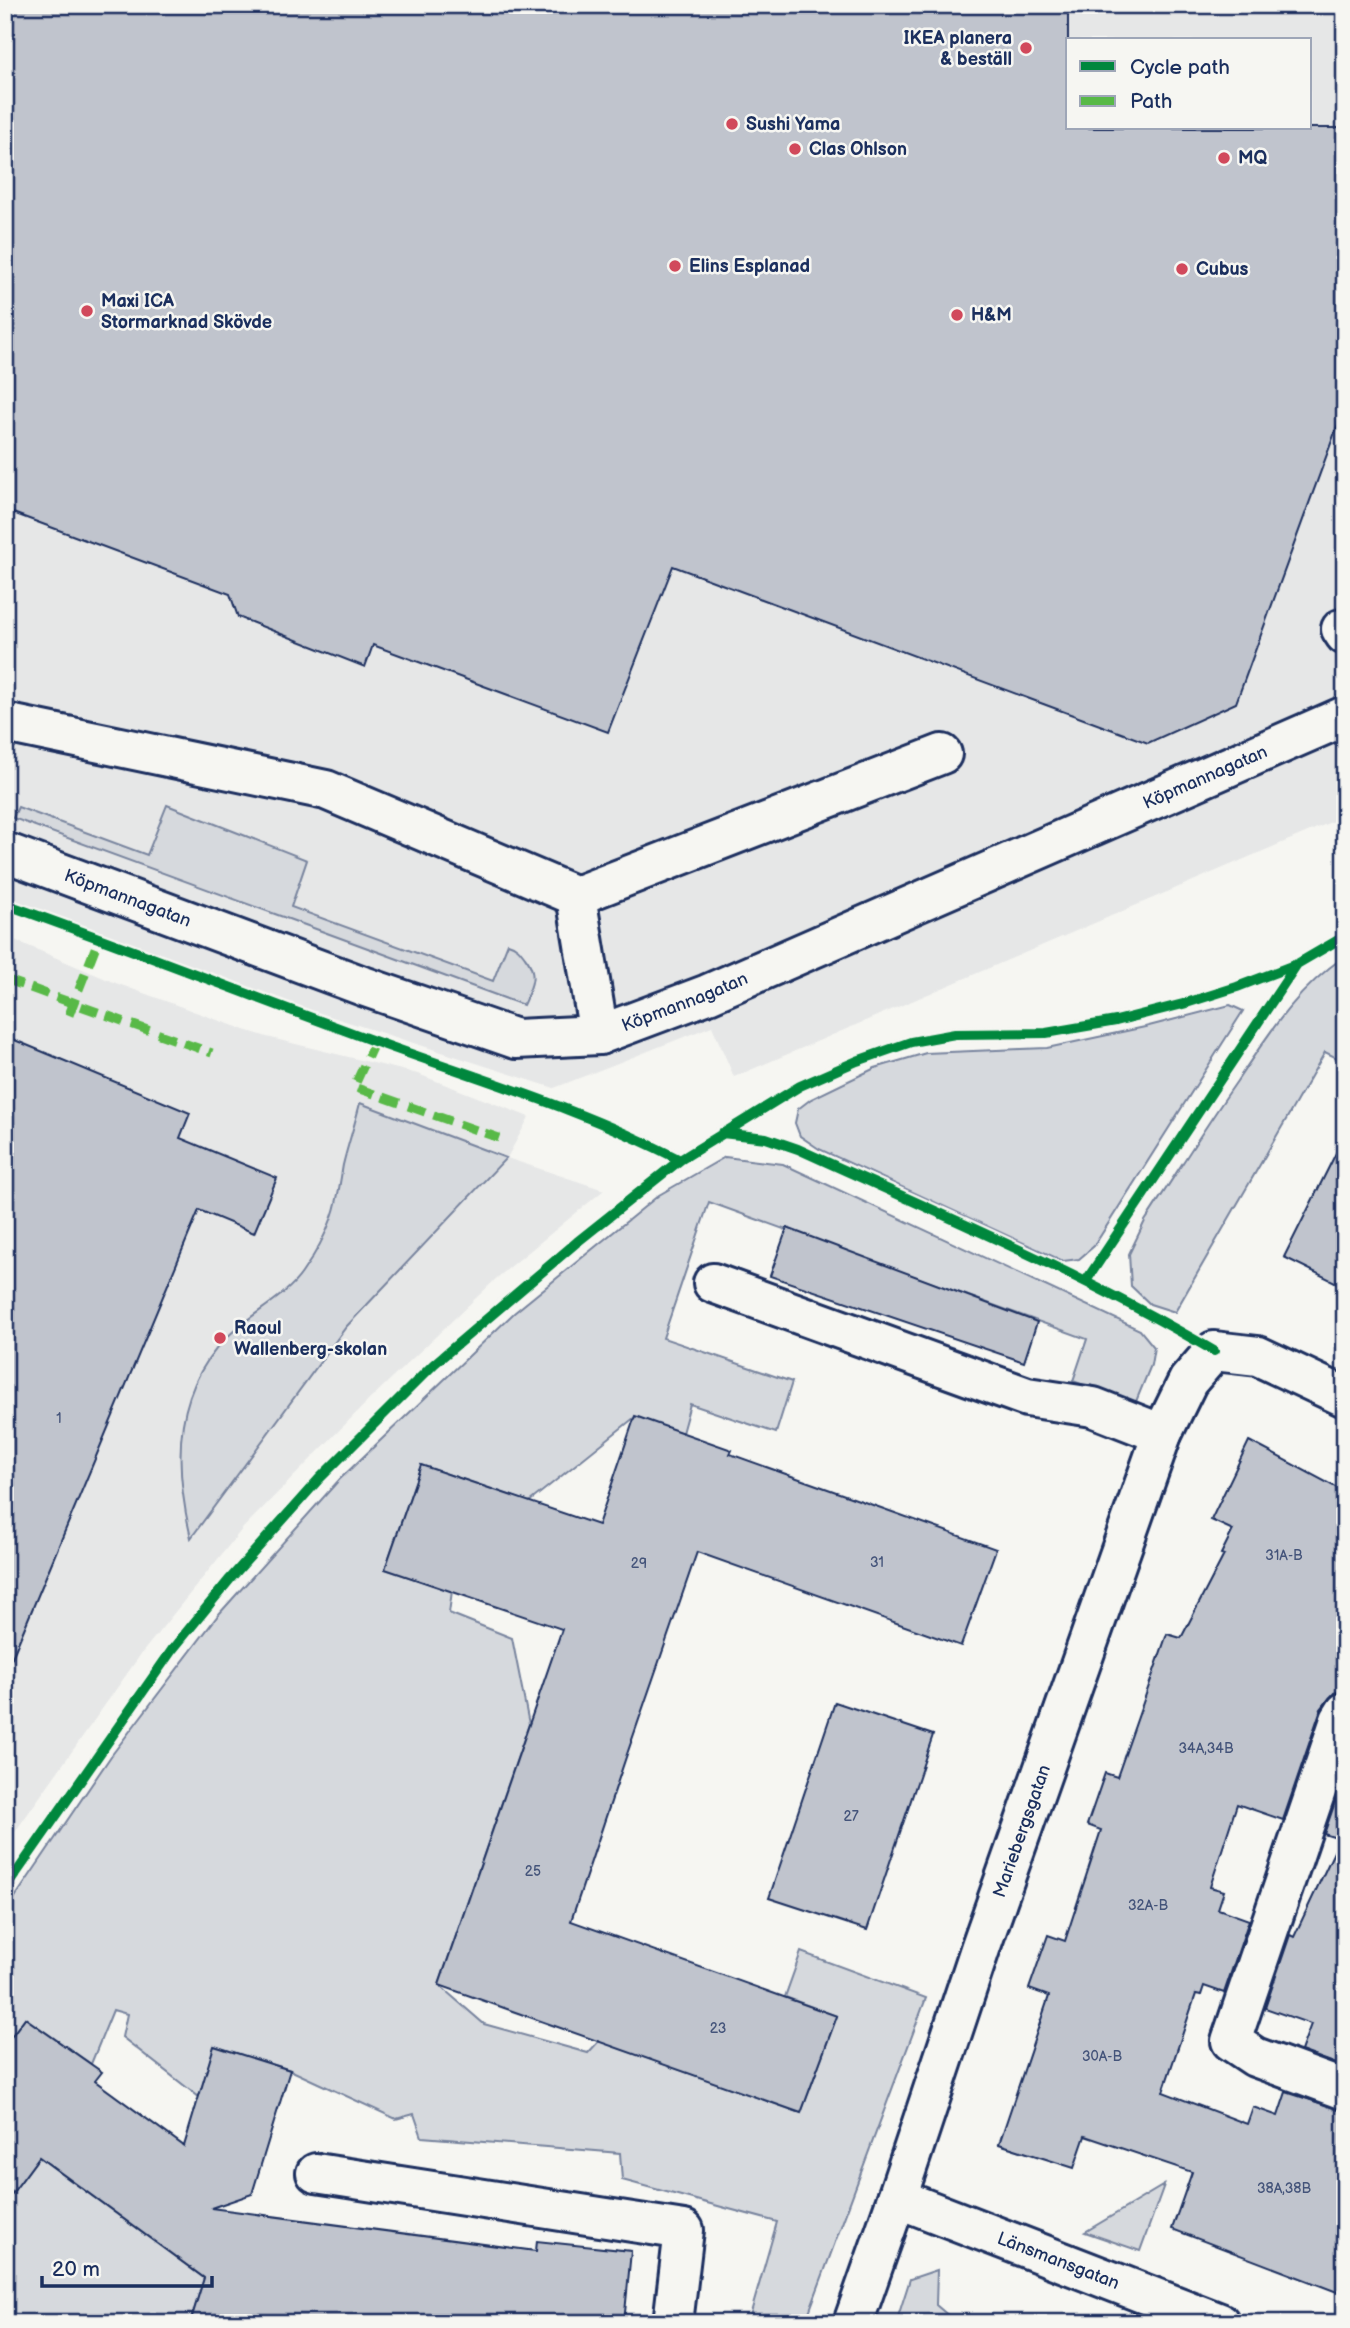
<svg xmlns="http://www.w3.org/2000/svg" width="1350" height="2328" font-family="'Balsamiq Sans',sans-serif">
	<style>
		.built { fill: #e6e7e7; fill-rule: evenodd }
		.green { fill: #d6d9dd; stroke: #78849e; stroke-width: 2 }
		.building { fill: #c0c4cd; stroke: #1b2f5e; stroke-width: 2 }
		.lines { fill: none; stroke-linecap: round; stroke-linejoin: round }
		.minor-casing { stroke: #1b2f5e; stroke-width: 44 }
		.minor { stroke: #f6f6f2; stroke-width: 38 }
		.quiet { stroke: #58b947; stroke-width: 9; stroke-dasharray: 18 9; stroke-linecap: butt }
		.cycleway-casing { stroke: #f6f6f2; stroke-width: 15 }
		.cycleway { stroke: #00873e; stroke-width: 10 }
		.poi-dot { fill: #d1495b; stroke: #f6f6f2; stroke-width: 2.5 }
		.labels { text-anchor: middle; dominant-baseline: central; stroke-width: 5; stroke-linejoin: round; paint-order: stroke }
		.number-label { font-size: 14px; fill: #44547a }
		.poi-label { font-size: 18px; font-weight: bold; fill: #1b2f5e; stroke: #f6f6f2; text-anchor: start }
		.street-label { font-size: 18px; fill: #1b2f5e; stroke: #f6f6f2 }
	</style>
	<rect width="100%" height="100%" fill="#f6f6f2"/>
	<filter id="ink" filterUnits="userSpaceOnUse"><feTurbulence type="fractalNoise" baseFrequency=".0143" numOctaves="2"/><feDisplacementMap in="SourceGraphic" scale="14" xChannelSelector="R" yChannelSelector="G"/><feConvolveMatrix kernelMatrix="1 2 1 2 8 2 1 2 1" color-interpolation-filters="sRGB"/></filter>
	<g filter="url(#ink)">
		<path class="built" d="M 5,5 L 1345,5 L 1345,816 L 734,1077 L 712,1026 L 554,1088 L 5,912 ZM 1068,40 L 1310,40 L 1310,128 L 1068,128 Z
			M 5,936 L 113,982 L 245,1030 L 267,1037 L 418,1074 L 529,1117 L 507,1158 L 604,1190 L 498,1277 L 370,1399 L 243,1528 L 141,1654 L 5,1846 Z"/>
		<path class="green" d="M 167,805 L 307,860 L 291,907 L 493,981 L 508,943 C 516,945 520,950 525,957 C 539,974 531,988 523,1005 L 13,818 L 18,807 L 147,855 Z
			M 1345,956 L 1345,1062 L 1325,1052 L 1175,1312 L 1150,1304 L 1131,1286 L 1129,1254 L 1145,1221 C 1176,1174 1205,1127 1237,1081 C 1270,1032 1295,991 1345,956 Z
			M 1230,1005 L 1243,1011 L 1094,1246 L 1079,1259 L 1063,1261 L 819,1149 L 800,1136 L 795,1123 L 798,1109 L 811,1099 L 875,1068 L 926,1053 L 1047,1048 L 1145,1027 Z
			M 360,1103 L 506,1158 L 346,1327 L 191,1538 C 173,1461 172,1383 237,1328 C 257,1311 288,1294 302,1273 C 314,1256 325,1237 332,1217 C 338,1201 340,1182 343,1165 C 348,1144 355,1124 360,1103 Z
			M 725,1157 L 783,1164 L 1140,1330 L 1154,1347 L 1151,1365 L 1135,1404 L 1073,1381 L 1087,1339 L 709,1202 L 663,1338 L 792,1382 L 776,1433 L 690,1404 L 682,1433 L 635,1417 L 529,1502 L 421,1465 L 385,1569 L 452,1591 L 449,1613 L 512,1638 L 529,1724 L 439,1985 L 484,2024 L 588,2053 L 599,2041 L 801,2113 L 837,2016 L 785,1997 L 801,1952 L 926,1998 L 805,2323 L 748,2323 L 777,2222 L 622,2180 L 620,2153 L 422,2137 L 414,2114 L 396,2119 L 290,2070 L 215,2046 L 199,2097 L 122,2037 L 127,2014 L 113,2010 L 91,2064 L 25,2018 L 5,2045 L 5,1912 L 111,1756 L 219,1614 L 339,1480 L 514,1313 L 659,1195 Z
			M 39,2157 L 204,2278 L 190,2323 L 5,2323 L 5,2203 Z
			M 1164,2185 L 1140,2251 L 1085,2232 Z
			M 937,2270 L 936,2305 L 957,2323 L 896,2323 L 910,2279 Z"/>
		<path class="building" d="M 5,5 L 1068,5 L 1068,128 L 1345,128 L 1345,405 L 1236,703 L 1148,743 L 673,566 L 608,732 L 373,645 L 365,667 L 238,617 L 230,594 L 5,510 Z
			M 5,1036 L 190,1113 L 180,1138 L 277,1178 L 254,1233 L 199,1210 L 6,1672 Z
			M 1345,1135 L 1345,1287 L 1284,1257 Z
			M 787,1228 L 1037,1322 L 1024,1362 L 770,1276 Z
			M 635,1416 L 732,1450 L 730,1454 L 996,1549 L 961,1646 L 697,1552 L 626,1757 L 571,1921 L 837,2016 L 801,2113 L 439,1985 L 562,1629 L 385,1569 L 421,1465 L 598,1525 Z
			M 1249,1441 L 1345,1492 L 1345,1690 L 1334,1693 L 1321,1709 L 1283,1820 L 1237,1804 L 1210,1887 L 1224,1891 L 1218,1909 L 1249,1920 L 1224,1993 L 1204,1986 L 1201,1995 L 1196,1994 L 1163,2092 L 1247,2124 L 1253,2107 L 1278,2116 L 1286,2092 L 1345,2111 L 1345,2295 L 1172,2229 L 1192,2172 L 1085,2136 L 1074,2168 L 999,2144 L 1049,1996 L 1029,1989 L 1048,1935 L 1065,1941 L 1101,1830 L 1087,1825 L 1105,1773 L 1117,1777 L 1167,1634 L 1181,1638 L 1224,1555 L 1221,1554 L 1233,1530 L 1211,1520 Z
			M 835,1702 L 933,1735 L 867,1930 L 769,1898 Z
			M 1345,1774 L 1345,2067 L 1301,2051 L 1311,2024 L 1265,2008 L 1290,1935 L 1294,1937 L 1340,1839 L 1324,1834 Z
			M 25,2018 L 102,2072 L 95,2081 L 184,2146 L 214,2046 L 290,2070 L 252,2194 L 211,2208 L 536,2251 L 537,2241 L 631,2251 L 624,2323 L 190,2323 L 204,2278 L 39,2157 L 5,2203 L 5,2045 Z"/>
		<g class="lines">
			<defs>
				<g id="minor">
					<path d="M 1341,629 L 1345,635"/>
					<path d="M 5,723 L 326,790 L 576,896 L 942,754"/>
					<path id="s1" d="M 5,852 L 363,986 L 516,1039 L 599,1035 L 708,994 L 1345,716"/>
					<path d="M 576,896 L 599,1035"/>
					<path d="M 713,1283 L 1027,1397 L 1093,1407 L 1162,1434"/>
					<path d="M 1345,1712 L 1340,1720 L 1231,2041 L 1255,2057 L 1345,2090"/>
					<path d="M 316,2173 L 684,2230 L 673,2323"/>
					<path id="s2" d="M 897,2198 L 1220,2323"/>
					<path id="s3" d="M 853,2323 L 897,2198 L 981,1946 L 1162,1434 L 1188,1381 L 1214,1351 L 1258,1356 L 1345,1397"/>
				</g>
			</defs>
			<use href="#minor" class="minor-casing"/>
			<use href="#minor" class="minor"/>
			<path class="quiet" d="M 5,979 L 212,1053
				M 69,1015 L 99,938
				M 375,1041 L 354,1087 L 499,1138"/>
			<defs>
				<path id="cycleway" d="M 5,904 C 129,948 251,996 374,1041 C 476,1078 583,1109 680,1160
					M 722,1133 L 766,1138 L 798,1149 C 938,1213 1081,1273 1214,1351
					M 1086,1281 L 1297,964
					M 5,1889 L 172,1650 L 230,1579 L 319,1479 L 434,1364 L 577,1242 L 680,1160 L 800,1086 L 857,1061 L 911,1042 L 955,1034 L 1046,1033 L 1116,1021 L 1183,1004 L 1237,987 L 1297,964 L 1345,936"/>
			</defs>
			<use href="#cycleway" class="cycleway-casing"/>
			<use href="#cycleway" class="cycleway"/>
		</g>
	</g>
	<g class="poi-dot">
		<circle cx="1026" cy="48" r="7"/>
		<circle cx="732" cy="124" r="7"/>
		<circle cx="795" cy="149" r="7"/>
		<circle cx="1224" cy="158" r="7"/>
		<circle cx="675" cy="266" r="7"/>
		<circle cx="1182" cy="269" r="7"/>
		<circle cx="87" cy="311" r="7"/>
		<circle cx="957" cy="315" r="7"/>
		<circle cx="220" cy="1338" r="7"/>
	</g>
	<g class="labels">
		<g class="number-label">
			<text x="59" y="1418">1</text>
			<text x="1284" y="1555">31A-B</text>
			<text x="877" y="1562">31</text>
			<text x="639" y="1563">29</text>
			<text x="1206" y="1748">34A,34B</text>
			<text x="851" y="1816">27</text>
			<text x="533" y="1871">25</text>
			<text x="1148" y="1905">32A-B</text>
			<text x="718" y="2028">23</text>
			<text x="1102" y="2056">30A-B</text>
			<text x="1284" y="2188">38A,38B</text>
		</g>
		<g class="poi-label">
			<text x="1012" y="38" text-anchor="end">IKEA planera<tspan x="1012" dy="21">&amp; beställ</tspan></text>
			<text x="746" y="124">Sushi Yama</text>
			<text x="809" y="149">Clas Ohlson</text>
			<text x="1238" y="158">MQ</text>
			<text x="689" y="266">Elins Esplanad</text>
			<text x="1196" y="269">Cubus</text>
			<text x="101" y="301">Maxi ICA<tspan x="101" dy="21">Stormarknad Skövde</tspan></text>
			<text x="971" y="315">H&amp;M</text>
			<text x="234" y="1328">Raoul<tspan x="234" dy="21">Wallenberg-skolan</tspan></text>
		</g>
		<g class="street-label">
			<text stroke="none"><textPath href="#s1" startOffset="1286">Köpmannagatan</textPath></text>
			<text stroke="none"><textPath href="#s1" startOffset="131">Köpmannagatan</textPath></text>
			<text stroke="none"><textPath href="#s1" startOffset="719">Köpmannagatan</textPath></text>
			<text stroke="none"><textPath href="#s3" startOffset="520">Mariebergsgatan</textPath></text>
			<text stroke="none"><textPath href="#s2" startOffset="173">Länsmansgatan</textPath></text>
		</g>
	</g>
	<rect width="1350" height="2328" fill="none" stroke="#f6f6f2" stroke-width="28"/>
	<rect x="14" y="14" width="1322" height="2300" fill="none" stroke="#1b2f5e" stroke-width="2.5" filter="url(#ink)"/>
	<rect x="1066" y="38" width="245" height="91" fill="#f6f6f2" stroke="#9ea6b7" stroke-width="2"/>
	<rect x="1080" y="61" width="35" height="10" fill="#00873e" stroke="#9ea6b7" stroke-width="2"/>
	<text x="1130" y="74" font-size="21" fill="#1b2f5e">Cycle path</text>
	<rect x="1080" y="96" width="35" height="10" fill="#58b947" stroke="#9ea6b7" stroke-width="2"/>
	<text x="1130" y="108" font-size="21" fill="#1b2f5e">Path</text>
	<path d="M42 2276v10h170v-10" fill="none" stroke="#1b2f5e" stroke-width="3.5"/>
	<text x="52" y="2276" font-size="21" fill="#1b2f5e" stroke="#f6f6f2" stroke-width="5" paint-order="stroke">20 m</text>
</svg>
